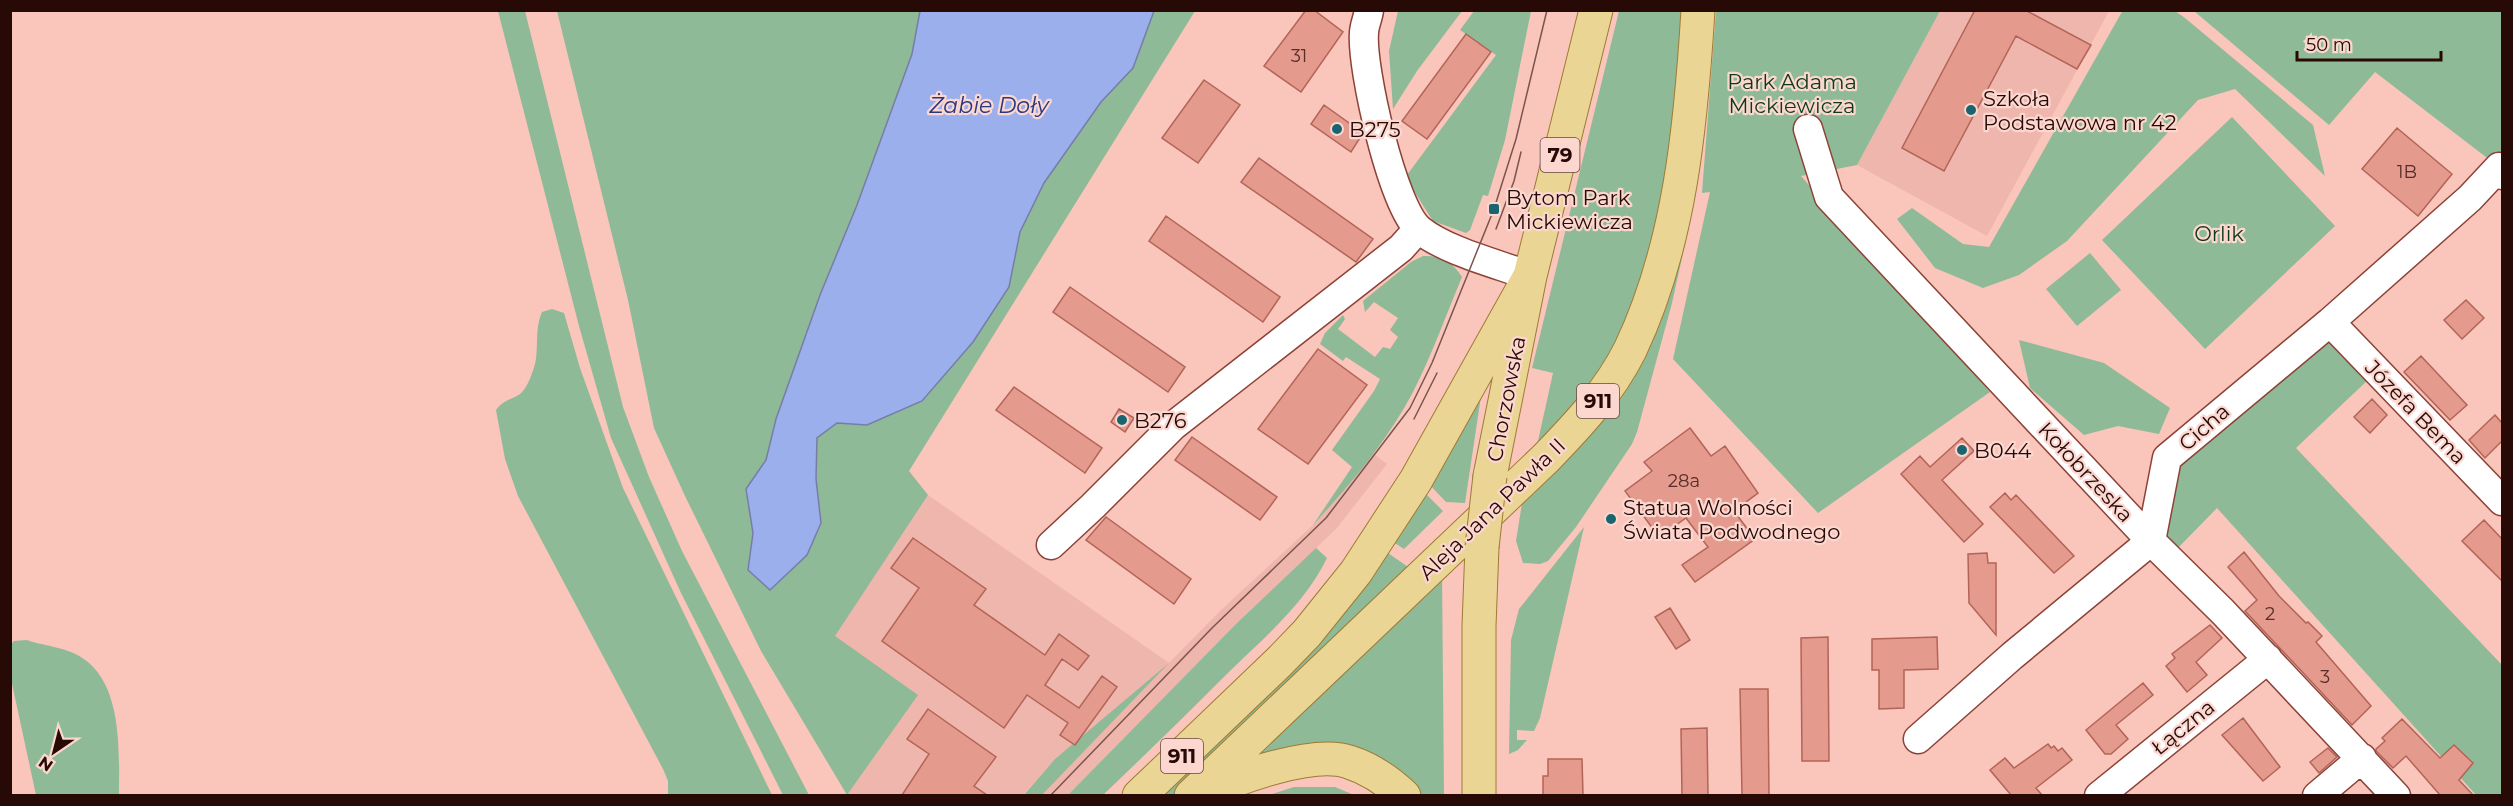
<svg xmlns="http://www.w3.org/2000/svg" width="2513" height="806" font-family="Montserrat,sans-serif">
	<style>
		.built { fill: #efb6ad }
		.green { fill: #8eba97 }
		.water { fill: #9bafec; stroke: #787da7; stroke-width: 1.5 }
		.building { fill: #e49a8d; stroke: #b26457; stroke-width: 1.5 }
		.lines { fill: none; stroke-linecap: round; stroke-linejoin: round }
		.minor-casing { stroke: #8c4237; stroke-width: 31 }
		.major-casing { stroke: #9e7b34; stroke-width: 35 }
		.minor { stroke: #fff; stroke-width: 28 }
		.major { stroke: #ebd594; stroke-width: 33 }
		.tram { stroke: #7b544e; stroke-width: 1.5 }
		.major-bridge-casing { stroke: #9e7b34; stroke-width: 35; stroke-linecap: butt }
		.major-bridge { stroke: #ebd594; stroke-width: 33 }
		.poi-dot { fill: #196470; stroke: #fbd7d0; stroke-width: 2 }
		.labels { text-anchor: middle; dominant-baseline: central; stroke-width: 4.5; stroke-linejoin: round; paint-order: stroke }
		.number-label { font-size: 18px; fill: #562d28 }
		.shield { fill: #fbd7d0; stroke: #674743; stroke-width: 1.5 }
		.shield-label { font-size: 20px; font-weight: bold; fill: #270906 }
		.park-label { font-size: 21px; fill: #0d3a1c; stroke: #fbd7d0 }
		.poi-label { font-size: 21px; fill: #270906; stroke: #fbd7d0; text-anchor: start }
		.street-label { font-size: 21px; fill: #270906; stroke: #fbd7d0 }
		.water-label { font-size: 22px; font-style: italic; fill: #28377e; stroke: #fbd7d0 }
	</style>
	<rect width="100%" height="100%" fill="#fac5bb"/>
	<path class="built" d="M 1940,11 L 2109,11 L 1987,236 L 1857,165 Z
		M 1372,453 L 1387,464 L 1336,529 L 1236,624 L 1068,795 L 1042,795 L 1163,669 L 1055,759 L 1023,795 L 847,795 L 917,695 L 834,636 L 928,495 L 1169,663 L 1221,610 L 1313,525 Z"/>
	<path class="green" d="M 2123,10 L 2175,11 L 2185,18 L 2313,125 L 2325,176 L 2235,89 L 2198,100 L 2067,241 L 2019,275 L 1983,288 L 1935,268 L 1897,219 L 1912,208 L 1963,244 L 1989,247 Z
		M 498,11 L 525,11 L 623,407 L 649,477 L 682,551 L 809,795 L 783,795 L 681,593 L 611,438 L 579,326 Z
		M 557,11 L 1195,11 L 909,471 L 928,495 L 835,636 L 918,695 L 847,795 L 761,651 L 685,496 L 654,428 L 628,300 Z
		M 1398,11 L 1462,11 L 1417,71 L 1393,109 L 1389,51 Z
		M 1474,11 L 1531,11 L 1505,140 L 1488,196 L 1483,195 L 1470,230 L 1466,233 L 1433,221 L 1412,188 L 1407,175 L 1496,55 L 1460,30 Z
		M 1619,11 L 1686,11 L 1677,139 L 1645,276 L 1601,377 L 1536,450 L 1553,373 L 1532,368 Z
		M 1716,11 L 1940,11 L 1857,165 L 1801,176 L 1990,392 L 1818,513 L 1673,359 L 1710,192 L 1702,193 Z
		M 2194,11 L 2502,11 L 2502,175 L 2499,167 L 2375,72 L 2329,125 Z
		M 2232,117 L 2335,226 L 2205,349 L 2102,240 Z
		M 1687,208 L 1693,208 L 1672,303 L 1637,432 L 1632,444 L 1576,527 L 1548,561 L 1540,564 L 1523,563 L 1516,541 L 1523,497 L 1557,464 Z
		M 2090,253 L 2121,290 L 2077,326 L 2046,289 Z
		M 1423,256 C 1440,255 1454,263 1462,277 C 1446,315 1432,355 1413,392 C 1388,440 1350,485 1313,525 L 1352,467 L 1332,450 L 1374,391 L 1380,379 L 1346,357 L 1343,361 L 1320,344 L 1325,333 L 1343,315 L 1345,319 L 1338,329 L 1375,357 L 1383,347 L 1390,349 L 1398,337 L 1390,330 L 1398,318 L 1374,302 L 1365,312 L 1363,301 L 1411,262 Z
		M 552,309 L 564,313 L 580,368 L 623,488 L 772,795 L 668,795 L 668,781 L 663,769 L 518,496 L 505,459 L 496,410 C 503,400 511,400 520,394 C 525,390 530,380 532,373 C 541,354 533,332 542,312 Z
		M 2329,334 L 2370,378 L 2296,448 L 2502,665 L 2502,795 L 2476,795 L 2217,508 L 2174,552 L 2146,523 L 2175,464 Z
		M 2019,340 L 2104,363 L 2170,408 L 2159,434 L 2118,426 L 2084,435 L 2030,388 Z
		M 1481,396 L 1465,503 L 1446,502 L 1429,484 Z
		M 1424,492 L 1443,511 L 1404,549 L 1395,543 L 1388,553 L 1411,569 L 1173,795 L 1158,796 Z
		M 1584,527 L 1540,718 L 1534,731 L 1517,730 L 1517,740 L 1527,740 L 1518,750 L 1509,754 L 1511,640 L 1519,609 Z
		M 1316,548 L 1327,558 C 1306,602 1266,636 1232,669 C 1189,712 1146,754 1103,795 L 1068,795 L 1236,624 Z
		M 1442,573 L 1444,795 L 1421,795 L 1417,791 L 1278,754 L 1250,756 Z
		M 27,640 C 41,645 55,646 68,651 C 124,670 119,748 119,795 L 36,795 L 11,679 L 11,644 L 14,641 Z
		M 1169,663 L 1042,795 L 1023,796 L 1055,759 Z
		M 1294,787 L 1335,787 L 1354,795 L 1269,795 Z"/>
	<path class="water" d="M 920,11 L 1154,11 L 1133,68 L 1101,102 L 1044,183 L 1020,232 L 1009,287 L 973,342 L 922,401 L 867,425 L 837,423 L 817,438 L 816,479 L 821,523 L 807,555 L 770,590 L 748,570 L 753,533 L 746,489 L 766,460 L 776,419 L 820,295 L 857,205 L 912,54 Z"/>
	<path class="building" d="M 1306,10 L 1314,10 L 1343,32 L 1301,92 L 1264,66 Z
		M 1975,10 L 2025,10 L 2091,45 L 2077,69 L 2016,36 L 1944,171 L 1902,148 Z
		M 1466,34 L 1491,52 L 1427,139 L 1402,121 Z
		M 1204,80 L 1240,105 L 1198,163 L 1162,138 Z
		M 1324,105 L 1363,133 L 1351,152 L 1311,124 Z
		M 2397,128 L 2452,174 L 2418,216 L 2362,169 Z
		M 1259,158 L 1373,239 L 1356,262 L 1241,182 Z
		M 1166,216 L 1280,297 L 1263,322 L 1149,241 Z
		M 1070,287 L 1185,367 L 1168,392 L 1053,312 Z
		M 2466,300 L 2484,318 L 2462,339 L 2444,320 Z
		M 1318,349 L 1367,385 L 1308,464 L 1258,429 Z
		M 2421,356 L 2467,405 L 2450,420 L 2404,372 Z
		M 1014,387 L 1102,448 L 1085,473 L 996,410 Z
		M 2372,399 L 2387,415 L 2370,433 L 2354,417 Z
		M 1119,409 L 1134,418 L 1125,432 L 1111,422 Z
		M 2495,415 L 2502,423 L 2502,441 L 2485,458 L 2469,440 Z
		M 1690,428 L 1711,456 L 1725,446 L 1758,493 L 1734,511 L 1755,539 L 1695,582 L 1682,565 L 1708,547 L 1686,518 L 1659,537 L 1625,491 L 1652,471 L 1644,462 Z
		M 1192,437 L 1277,497 L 1260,520 L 1175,460 Z
		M 1962,438 L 1974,451 L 1942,480 L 1983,524 L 1964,542 L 1901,474 L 1920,456 L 1930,467 Z
		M 2005,493 L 2011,500 L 2016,495 L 2074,556 L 2054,573 L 1990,507 Z
		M 1106,517 L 1191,579 L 1174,604 L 1086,540 Z
		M 2484,520 L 2502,539 L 2502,581 L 2462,541 Z
		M 913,538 L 986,589 L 974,605 L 1045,655 L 1059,634 L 1089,656 L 1078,670 L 1062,659 L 1045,685 L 1079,708 L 1102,676 L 1117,687 L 1075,745 L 1060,735 L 1068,723 L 1027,695 L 1004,728 L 882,641 L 919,588 L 891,568 Z
		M 2244,552 L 2279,596 L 2306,623 L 2308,622 L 2322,636 L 2316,642 L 2371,706 L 2352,725 L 2245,611 L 2257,600 L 2228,567 Z
		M 1987,553 L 1988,563 L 1996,563 L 1996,635 L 1969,603 L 1968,554 Z
		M 1670,608 L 1690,640 L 1676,649 L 1655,617 Z
		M 2210,625 L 2222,638 L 2196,662 L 2207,675 L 2187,692 L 2166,666 L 2175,658 L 2172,654 Z
		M 1828,637 L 1829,761 L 1802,761 L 1801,638 Z
		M 1937,637 L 1938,669 L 1904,670 L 1904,708 L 1879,709 L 1879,670 L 1872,670 L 1872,639 Z
		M 2143,683 L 2153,695 L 2116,725 L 2128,739 L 2111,754 L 2105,754 L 2086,730 Z
		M 1740,689 L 1768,689 L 1769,795 L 1742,795 Z
		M 928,709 L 996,757 L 974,786 L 987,795 L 902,795 L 929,754 L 907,739 Z
		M 2243,718 L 2280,767 L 2263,781 L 2222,735 Z
		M 2402,719 L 2440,758 L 2454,745 L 2473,763 L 2459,780 L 2473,795 L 2440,795 L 2406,756 L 2393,768 L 2376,751 L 2376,749 L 2385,741 L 2382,738 Z
		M 1707,728 L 1708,795 L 1682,795 L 1681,729 Z
		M 2048,744 L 2051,748 L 2054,746 L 2058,751 L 2062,748 L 2072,760 L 2036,788 L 2042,795 L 2011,795 L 1990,770 L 2005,758 L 2014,768 Z
		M 2328,748 L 2337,757 L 2319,773 L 2310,762 Z
		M 1548,759 L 1582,759 L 1583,795 L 1543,795 L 1543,776 L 1548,776 Z"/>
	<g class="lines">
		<defs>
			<path id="minor" d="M 1369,10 C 1368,18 1364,26 1364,33 C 1361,68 1393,209 1420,230 C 1446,251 1498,264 1530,276
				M 1808,129 L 1829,197 L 2151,541 L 2223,612 L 2396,796
				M 2330,322 L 2502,501
				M 1051,545 L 1093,506 L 1173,426 L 1401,248 L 1418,229
				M 1918,739 L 2012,656 L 2151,541 L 2167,458 L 2330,322 L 2470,198 L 2499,167 L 2502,175
				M 2099,796 L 2268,659
				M 2317,796 L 2362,758"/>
			<path id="major" d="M 1490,476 L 1530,276 L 1596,10
				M 1203,795 C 1234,777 1315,750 1349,762 C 1371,769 1387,780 1404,796
				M 1139,796 L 1279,662 L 1307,633 L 1356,572 L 1416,480 L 1530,276
				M 1191,796 L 1546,458 C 1578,425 1609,392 1630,350 C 1680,245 1691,125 1698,10
				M 1479,796 L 1479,626 L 1482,547"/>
		</defs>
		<use href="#minor" class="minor-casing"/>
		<use href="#major" class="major-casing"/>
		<use href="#minor" class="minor"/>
		<use href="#major" class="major"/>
		<path class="tram" d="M 1496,229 L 1514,181 L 1521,152
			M 1414,419 L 1437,373
			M 1050,796 L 1212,628 L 1326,518 L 1410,408 L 1432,363 L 1494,209 L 1516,139 L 1547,10"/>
		<defs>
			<path id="major-bridge" d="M 1482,547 L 1490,476"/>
		</defs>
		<use href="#major-bridge" class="major-bridge-casing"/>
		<use href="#major-bridge" class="major-bridge"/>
	</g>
	<g class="poi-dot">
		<circle cx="1971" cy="110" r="6"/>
		<circle cx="1337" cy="129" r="6"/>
		<rect x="1488" y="203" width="12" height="12" rx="3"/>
		<circle cx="1122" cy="420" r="6"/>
		<circle cx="1962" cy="450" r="6"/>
		<circle cx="1611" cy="519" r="6"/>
	</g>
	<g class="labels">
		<g class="number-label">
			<text x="1299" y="56">31</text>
			<text x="2407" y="172">1B</text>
			<text x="1684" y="481">28a</text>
			<text x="2270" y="614">2</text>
			<text x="2325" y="677">3</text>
		</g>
		<g class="shield">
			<rect x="1540.5" y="138" width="39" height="34" rx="4.5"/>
			<rect x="1577" y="384" width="42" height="34" rx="4.5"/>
			<rect x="1161" y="739" width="42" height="34" rx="4.5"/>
		</g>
		<g class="shield-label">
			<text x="1560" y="155">79</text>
			<text x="1598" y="401">911</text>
			<text x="1182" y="756">911</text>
		</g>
		<g class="park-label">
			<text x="1792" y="81">Park Adama<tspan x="1792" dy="24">Mickiewicza</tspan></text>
			<text x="2219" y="233">Orlik</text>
		</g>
		<g class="poi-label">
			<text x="1983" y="98">Szkoła<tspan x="1983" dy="24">Podstawowa nr 42</tspan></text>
			<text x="1349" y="129">B275</text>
			<text x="1506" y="197">Bytom Park<tspan x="1506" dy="24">Mickiewicza</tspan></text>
			<text x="1134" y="420">B276</text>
			<text x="1974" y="450">B044</text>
			<text x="1623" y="507">Statua Wolności<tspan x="1623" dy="24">Świata Podwodnego</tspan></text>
		</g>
		<g class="street-label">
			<text transform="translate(1506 399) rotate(-79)">Chorzowska</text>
			<text transform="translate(2416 412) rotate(46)">Józefa Bema</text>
			<text transform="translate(2204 427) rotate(-41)">Cicha</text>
			<text transform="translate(2086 472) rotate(47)">Kołobrzeska</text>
			<text transform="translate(1492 509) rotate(-44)">Aleja Jana Pawła II</text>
			<text transform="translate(2183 727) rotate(-39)">Łączna</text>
		</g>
		<g class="water-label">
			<text x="989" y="105">Żabie Doły</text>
		</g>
	</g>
	<rect width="2513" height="806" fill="none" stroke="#270906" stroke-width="24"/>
	<g transform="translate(54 752) rotate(215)" stroke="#fbd7d0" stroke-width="4.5" paint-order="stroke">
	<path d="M0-4.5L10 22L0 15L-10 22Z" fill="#270906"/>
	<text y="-9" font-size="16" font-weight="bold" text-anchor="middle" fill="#270906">N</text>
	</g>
	<path d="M2297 51v9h144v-9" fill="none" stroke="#270906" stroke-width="3"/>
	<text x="2306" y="51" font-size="18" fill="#270906" stroke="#fbd7d0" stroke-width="4.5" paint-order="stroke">50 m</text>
</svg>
